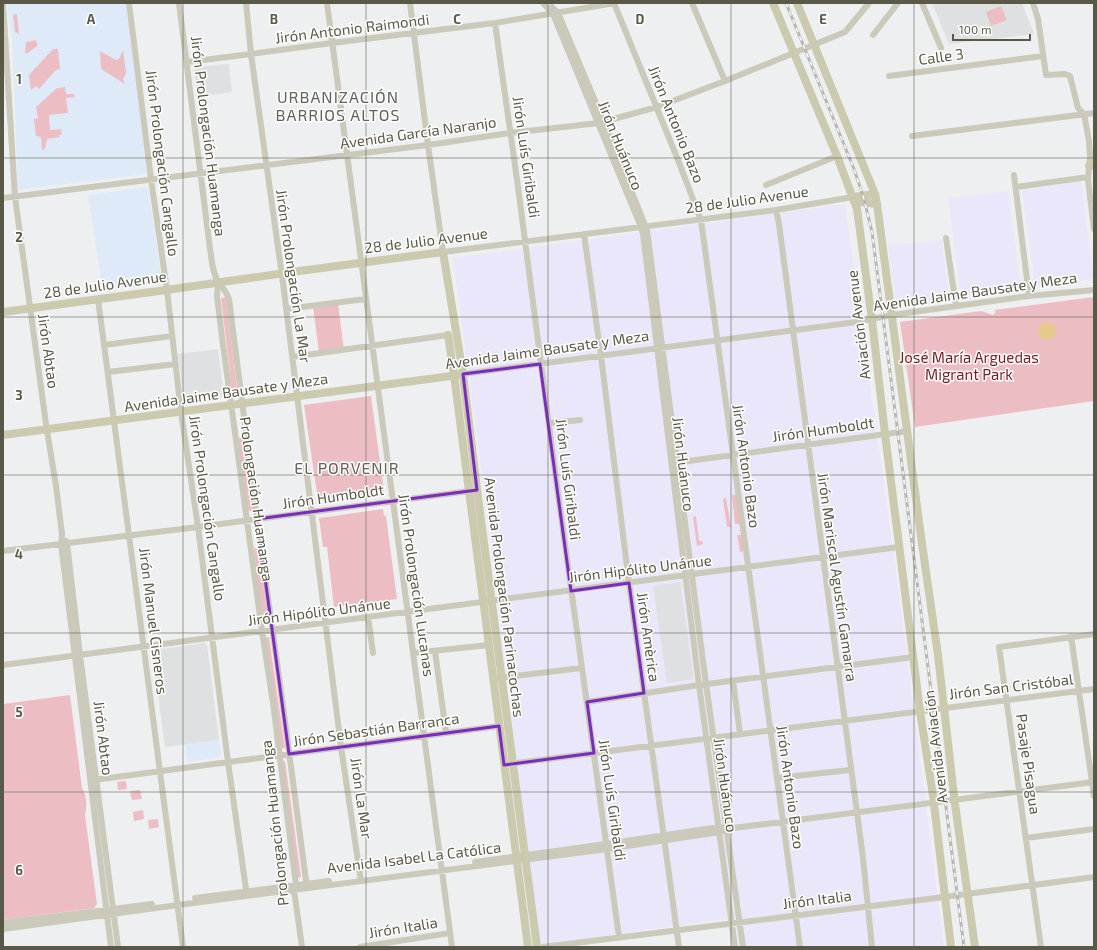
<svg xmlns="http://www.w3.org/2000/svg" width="1097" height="950" font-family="'Exo 2',sans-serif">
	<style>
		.commercial { fill: #ebe7fa }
		.education { fill: #dfe0e1 }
		.medical { fill: #dfeaf9 }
		.green { fill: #ecbec4 }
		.water { fill: #e6ca8d }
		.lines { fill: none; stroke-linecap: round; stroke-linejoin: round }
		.minor { stroke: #cac9ba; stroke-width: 6 }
		.major { stroke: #cbcaaf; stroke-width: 8 }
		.rail-casing { stroke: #b7b8b0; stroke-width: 3 }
		.rail { stroke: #fff; stroke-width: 1.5; stroke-dasharray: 4.5; stroke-linecap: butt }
		.marked { fill: none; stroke: #7b2cbf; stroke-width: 3; stroke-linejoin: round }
		.grid { fill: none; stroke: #5a5947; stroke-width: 1; stroke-opacity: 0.55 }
		.labels { text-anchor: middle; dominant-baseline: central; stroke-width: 3; stroke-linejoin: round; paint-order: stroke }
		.street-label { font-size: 15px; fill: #5a5947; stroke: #fff }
		.park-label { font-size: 15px; fill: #771c1f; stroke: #fff }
		.neighbourhood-label { font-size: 16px; letter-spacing: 1px; fill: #62625b; stroke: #fff }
		.grid-label { font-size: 13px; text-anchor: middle; font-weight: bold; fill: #5a5947; stroke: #fff; stroke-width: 3; stroke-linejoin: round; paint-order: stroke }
	</style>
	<rect width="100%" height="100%" fill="#eeeff0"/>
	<path class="commercial" d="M 1081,181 L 1094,279 L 1035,287 L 1022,190 Z
		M 1008,191 L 1021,289 L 961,296 L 948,198 Z
		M 845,204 L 900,601 L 944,947 L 739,947 L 735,918 L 539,945 L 487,514 L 453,258 Z
		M 942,240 L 949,298 L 896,306 L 888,245 Z"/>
	<path class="education" d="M 932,3 L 1022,3 L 1034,34 L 949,44 Z
		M 229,64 L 232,92 L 197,97 L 194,70 L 195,67 Z
		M 218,349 L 224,396 L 184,401 L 178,354 Z
		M 680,582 L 694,679 L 667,683 L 653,586 Z
		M 204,643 L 207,645 L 219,740 L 165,747 L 153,656 L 155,650 Z"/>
	<path class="medical" d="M 7,3 L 126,3 L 147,174 L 18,190 L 12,39 Z
		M 148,187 L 162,283 L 103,291 L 88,195 Z
		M 219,740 L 221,754 L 220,757 L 187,762 L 185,745 Z"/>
	<path class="green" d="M 1001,6 L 1007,20 L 991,26 L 986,12 Z
		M 17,14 L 19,34 L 15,32 L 13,15 Z
		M 35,40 L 37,42 L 37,46 L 28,53 L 25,53 L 26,42 Z
		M 53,49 L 58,49 L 60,69 L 56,70 L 39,89 L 36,86 L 31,90 L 29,75 Z
		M 123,50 L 126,73 L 123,79 L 125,84 L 101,69 L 100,51 L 116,60 L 119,59 Z
		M 65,87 L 66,94 L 74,94 L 75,97 L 66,98 L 68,113 L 49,115 L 50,130 L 61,129 L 62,134 L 59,135 L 60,137 L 47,139 L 45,149 L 42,150 L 41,137 L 36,136 L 34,119 L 38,118 L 36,107 L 57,88 Z
		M 226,297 L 238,396 L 233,397 L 221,298 Z
		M 1094,297 L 1094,401 L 915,427 L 900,322 L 981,311 L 993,315 L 996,312 L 994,310 Z
		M 338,303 L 344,350 L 319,353 L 313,306 Z
		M 371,396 L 384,491 L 318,500 L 304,405 Z
		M 245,437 L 253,511 L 246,511 L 238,438 Z
		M 732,495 L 737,495 L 740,524 L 735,524 Z
		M 726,498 L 731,527 L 727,527 L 723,499 Z
		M 383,509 L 384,516 L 386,516 L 397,599 L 334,607 L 327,547 L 323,547 L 319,518 Z
		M 696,516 L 699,541 L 702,541 L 703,544 L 697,546 L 693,517 Z
		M 737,535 L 742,535 L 744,551 L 740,552 Z
		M 254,548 L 258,548 L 268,620 L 268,622 L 266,624 L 262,624 Z
		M 269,637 L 285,748 L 279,749 L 264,638 Z
		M 70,695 L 82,788 C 87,796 87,806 85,815 L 97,904 L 94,908 L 3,920 L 3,704 Z
		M 285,761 L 301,877 L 297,878 L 281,762 Z
		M 126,781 L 127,789 L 118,790 L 117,782 Z
		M 140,790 L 142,799 L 132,800 L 130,791 Z
		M 143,810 L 144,819 L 134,821 L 133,812 Z
		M 158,819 L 159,827 L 149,829 L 148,820 Z"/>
	<path class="water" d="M1038 331a9 9 0 1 1 18 0a9 9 0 1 1-18 0Z"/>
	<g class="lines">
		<path class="minor" d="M 3,3 L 15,197 L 46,424 L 56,486 L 62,534 L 61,544 L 111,947
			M 129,3 L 151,179 L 167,290 L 181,412 L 198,527 L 228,762 L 247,896
			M 179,3 L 210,249 C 212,260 212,273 219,283 C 222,288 227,292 229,299 L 257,519 L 281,691 L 307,888
			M 246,3 L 251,54 L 283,283 L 341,747 L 361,881
			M 327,3 L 452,947
			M 410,3 L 428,145 L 443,252 L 776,210 L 853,197
			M 543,3 L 553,14 L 641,227 L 643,234 L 699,685 L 735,947
			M 614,3 L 678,160 L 701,220 L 800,947
			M 692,3 L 725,81
			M 922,3 L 941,48
			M 1033,3 L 1038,19 L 1046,75 L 1065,74 L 1070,76 L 1078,108 L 1084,114 L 1089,141 L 1090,157 L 1088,180 L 1094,229
			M 552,7 L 558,13 L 604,122 L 647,230 L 706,684 L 743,947
			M 495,23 L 518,187 L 556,479 L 619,937
			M 873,35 L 898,3
			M 187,62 L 251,54 L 332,43 L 495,23 L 615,3
			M 889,76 L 1043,56
			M 912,136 L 1094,113
			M 1014,175 L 1029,296
			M 766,185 L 837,156
			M 1016,187 L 1088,177
			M 3,198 L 428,145 L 510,133 L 599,123 L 657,107 L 725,81 L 845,32 L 869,3
			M 776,210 L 779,224 L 863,858 L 872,947
			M 584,234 L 601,356 L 629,583 L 679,947
			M 946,238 L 956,306
			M 218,282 L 217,296 L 223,345 L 262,631 L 273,703 L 296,885 L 294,890 L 302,947
			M 98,299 L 183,947
			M 286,309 L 366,299
			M 104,345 L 172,336
			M 292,357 L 448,335
			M 108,372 L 176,364
			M 463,374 L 856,322 L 892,315 L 1029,296 L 1094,290
			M 549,423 L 580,420
			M 674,463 L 908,431
			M 66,541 L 67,543 L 80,655 L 118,947
			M 3,551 L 198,527 L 477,490
			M 368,617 L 373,653
			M 1071,636 L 1094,796
			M 435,651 L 446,733
			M 413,653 L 489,645
			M 3,665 L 899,547
			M 498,678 L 582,668
			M 733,681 L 740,734
			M 587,702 L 699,685 L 913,657
			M 509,764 L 1094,689
			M 777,778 L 850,770
			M 94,780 L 499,726
			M 1026,838 L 1094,829
			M 475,862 L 606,844 L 719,827 L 723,828
			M 195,898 L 329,881
			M 3,923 L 152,904
			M 3,929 L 178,905 L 607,849 L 720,832 L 726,829 L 1094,782
			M 360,947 L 450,933
			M 543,947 L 944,897 L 1094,877
			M 1041,947 L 999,647 L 1094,634"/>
		<path class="major" d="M 773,3 L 837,156 L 857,209 L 872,320 L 885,434 L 920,711 L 933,796 L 951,947
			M 797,3 L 875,194 L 877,204 L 922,544 L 938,655 L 955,804 L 975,947
			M 1089,166 L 1094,165
			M 853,197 L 859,202 L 877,204
			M 853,197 L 875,194
			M 3,312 L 159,291 L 299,271 L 443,252 L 463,374 L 478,497 L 537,947
			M 448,335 L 454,375 L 528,947
			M 3,435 L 459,375"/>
		<defs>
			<path id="rail" d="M 786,3 L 854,169 L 864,199 L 872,232 L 964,947"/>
		</defs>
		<use href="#rail" class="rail-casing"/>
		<use href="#rail" class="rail"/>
	</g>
	<path class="marked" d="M 540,364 L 571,591 L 629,583 L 644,693 L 587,702 L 594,753 L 504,765 L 499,726 L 289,754 L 257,519 L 477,490 L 463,374 Z"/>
	<path class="grid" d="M 183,3 L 183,947M 366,3 L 366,947M 548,3 L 548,947M 731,3 L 731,947M 914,3 L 914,947M 3,158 L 1094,158M 3,317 L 1094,317M 3,475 L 1094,475M 3,633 L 1094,633M 3,792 L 1094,792"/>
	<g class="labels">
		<g class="street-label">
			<text transform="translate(352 28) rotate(-7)">Jirón Antonio Raimondi</text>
			<text transform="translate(941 56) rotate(-8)">Calle 3</text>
			<text transform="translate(677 124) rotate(68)">Jirón Antonio Bazo</text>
			<text transform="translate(418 132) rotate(-8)">Avenida García Naranjo</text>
			<text transform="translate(209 136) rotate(83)">Jirón Prolongación Huamanga</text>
			<text transform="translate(621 145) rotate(68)">Jirón Huánuco</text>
			<text transform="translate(527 157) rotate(82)">Jirón Luís Giribaldi</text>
			<text transform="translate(163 163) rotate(83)">Jirón Prolongación Cangallo</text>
			<text transform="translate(747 199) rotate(-8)">28 de Julio Avenue</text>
			<text transform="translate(426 240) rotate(-7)">28 de Julio Avenue</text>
			<text transform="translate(294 276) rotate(82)">Jirón Prolongación La Mar</text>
			<text transform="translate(105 284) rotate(-8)">28 de Julio Avenue</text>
			<text transform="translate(975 291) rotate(-8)">Avenida Jaime Bausate y Meza</text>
			<text transform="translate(858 325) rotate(-97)">Aviación Avenue</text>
			<text transform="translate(547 349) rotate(-8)">Avenida Jaime Bausate y Meza</text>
			<text transform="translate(49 351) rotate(82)">Jirón Abtao</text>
			<text transform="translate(226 392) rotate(-8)">Avenida Jaime Bausate y Meza</text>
			<text transform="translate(823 429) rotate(-8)">Jirón Humboldt</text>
			<text transform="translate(684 464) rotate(83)">Jirón Huánuco</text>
			<text transform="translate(747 466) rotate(82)">Jirón Antonio Bazo</text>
			<text transform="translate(569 479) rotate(83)">Jirón Luís Giribaldi</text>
			<text transform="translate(333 496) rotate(-8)">Jirón Humboldt</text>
			<text transform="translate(257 499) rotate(82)">Prolongación Huamanga</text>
			<text transform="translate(208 508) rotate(82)">Jirón Prolongación Cangallo</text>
			<text transform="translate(640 568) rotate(-7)">Jirón Hipólito Unánue</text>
			<text transform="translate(838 577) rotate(82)">Jirón Mariscal Agustín Gamarra</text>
			<text transform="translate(417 585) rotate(82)">Jirón Prolongación Lucanas</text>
			<text transform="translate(505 597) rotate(83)">Avenida Prolongación Parinacochas</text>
			<text transform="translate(319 611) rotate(-7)">Jirón Hipólito Unánue</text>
			<text transform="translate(154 621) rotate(83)">Jirón Manuel Cisneros</text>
			<text transform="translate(649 637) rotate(82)">Jirón Amèrica</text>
			<text transform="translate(1011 686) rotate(-7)">Jirón San Cristóbal</text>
			<text transform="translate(376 729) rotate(-8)">Jirón Sebastián Barranca</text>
			<text transform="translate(104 738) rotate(83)">Jirón Abtao</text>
			<text transform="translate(935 747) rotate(-97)">Avenida Aviación</text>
			<text transform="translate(1029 764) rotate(82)">Pasaje Pisagua</text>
			<text transform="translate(726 785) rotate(82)">Jirón Huánuco</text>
			<text transform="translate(791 787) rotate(82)">Jirón Antonio Bazo</text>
			<text transform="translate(362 798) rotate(82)">Jirón La Mar</text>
			<text transform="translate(613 800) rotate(82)">Jirón Luís Giribaldi</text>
			<text transform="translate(274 823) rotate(-96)">Prolongación Huamanga</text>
			<text transform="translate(414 857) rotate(-7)">Avenida Isabel La Católica</text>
			<text transform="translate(817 899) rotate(-7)">Jirón Italia</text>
			<text transform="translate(403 927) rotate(-9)">Jirón Italia</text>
		</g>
		<g class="park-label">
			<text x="969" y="357">José María Arguedas<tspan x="969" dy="17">Migrant Park</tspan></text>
		</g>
		<g class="neighbourhood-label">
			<text x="338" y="96">URBANIZACIÓN<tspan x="338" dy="18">BARRIOS ALTOS</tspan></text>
			<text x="347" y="467">EL PORVENIR</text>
		</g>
	</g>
	<g class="grid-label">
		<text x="91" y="24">A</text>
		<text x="274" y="24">B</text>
		<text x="457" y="24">C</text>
		<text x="640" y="24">D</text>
		<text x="823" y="24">E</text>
		<text x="19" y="84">1</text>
		<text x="19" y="242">2</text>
		<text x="19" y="400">3</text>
		<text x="19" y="559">4</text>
		<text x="19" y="717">5</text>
		<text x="19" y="875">6</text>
	</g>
	<rect width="1097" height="950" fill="none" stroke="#5a5947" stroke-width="8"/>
	<path d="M953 34v6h77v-6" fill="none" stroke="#5a5947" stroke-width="2"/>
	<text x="959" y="34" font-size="12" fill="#5a5947" stroke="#ffffff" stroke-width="3" paint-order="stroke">100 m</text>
</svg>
